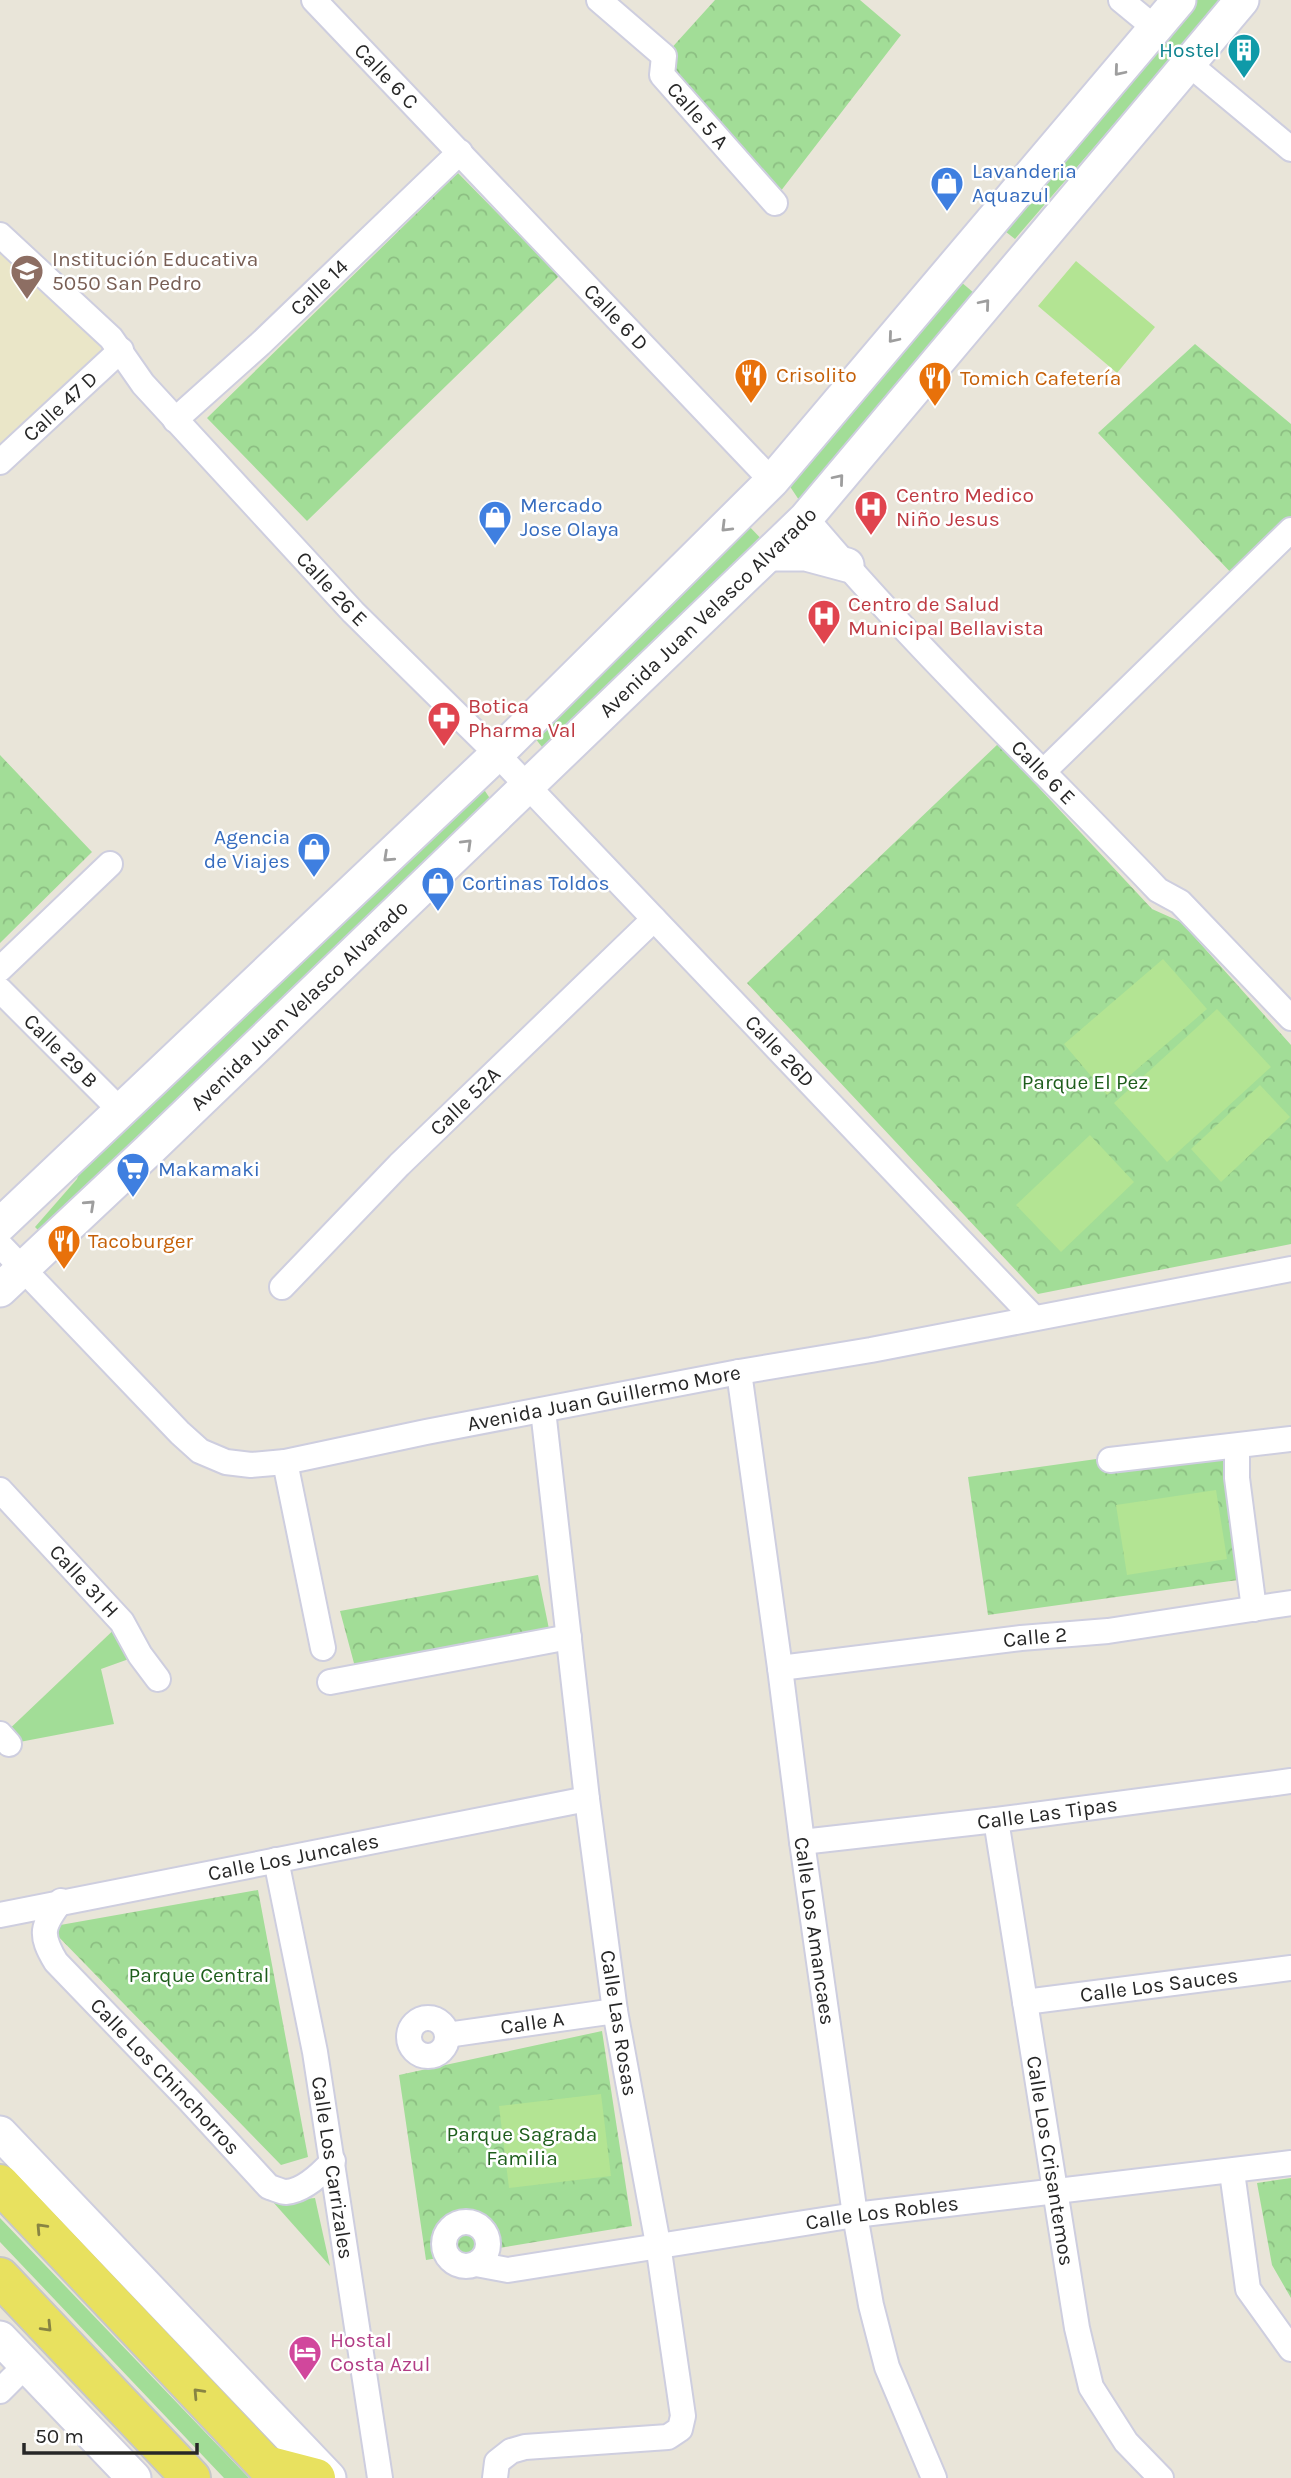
<svg xmlns="http://www.w3.org/2000/svg" width="1291" height="2478" font-family="Karla,sans-serif">
	<style>
		.education { fill: #eae6c8 }
		.grass { fill: #a2dd97 }
		.forest { fill: url(#forest-crowns) }
		.pitch { fill: #b3e493 }
		.lines { fill: none; stroke-linecap: round; stroke-linejoin: round }
		.street-casing { stroke: #cecedf; stroke-width: 28 }
		.secondary-casing { stroke: #cecedf; stroke-width: 37 }
		.primary-casing { stroke: #c7c7c7; stroke-width: 42 }
		.street { stroke: #fff; stroke-width: 24 }
		.secondary { stroke: #fff; stroke-width: 33 }
		.primary { stroke: #e8e15f; stroke-width: 38 }
		.oneway { stroke: #9e9e9e }
		.oneway2 { stroke: #888443 }
		.labels { text-anchor: middle; dominant-baseline: central; stroke-width: 5; stroke-linejoin: round; paint-order: stroke }
		.culture-label { font-size: 21px; fill: #0d838f; stroke: #fff; text-anchor: end }
		.street-label { font-size: 21px; fill: #272727; stroke: #fff }
		.shop-label { font-size: 21px; fill: #366cbe; stroke: #fff; text-anchor: start }
		.education-label { font-size: 21px; fill: #785e54; stroke: #fff; text-anchor: start }
		.food-label { font-size: 21px; fill: #c56008; stroke: #fff; text-anchor: start }
		.health-label { font-size: 21px; fill: #be3a42; stroke: #fff; text-anchor: start }
		.park-label { font-size: 21px; fill: #1e5e1c; stroke: #fff }
		.hotel-label { font-size: 21px; fill: #b23c85; stroke: #fff; text-anchor: start }
	</style>
	<defs>
		<pattern id="forest-crowns" width="20" height="18" patternUnits="userSpaceOnUse" patternTransform="scale(1.75)"><rect width="20" height="18" fill="#a2dd97"/><path d="M2 6a3 3 0 1 1 6 0M12 15a3 3 0 1 1 6 0" fill="none" stroke="#8cbe82"/></pattern>
	</defs>
	<rect width="100%" height="100%" fill="#e9e5d9"/>
	<path class="education" d="M 0,249 L 109,352 L 0,452 Z"/>
	<path class="grass" d="M 1189,0 L 1221,0 L 1015,239 L 1001,228 Z
		M 954,276 L 974,293 L 801,503 L 787,482 Z
		M 746,523 L 768,546 L 546,752 L 531,733 Z
		M 481,785 L 493,803 L 43,1235 L 35,1227 L 77,1179 L 85,1156 Z
		M 122,1622 L 140,1655 L 101,1669 L 114,1724 L 9,1744 L 2,1736 Z
		M 315,2198 L 330,2266 L 273,2202 Z
		M 0,2218 L 249,2478 L 224,2478 L 0,2242 Z"/>
	<path class="forest" d="M 715,0 L 860,0 L 901,35 L 780,192 L 658,63 Z
		M 458,173 L 559,276 L 307,521 L 207,418 Z
		M 1195,344 L 1291,424 L 1291,522 L 1236,578 L 1098,433 Z
		M 998,744 L 1152,909 L 1181,922 L 1291,1045 L 1291,1244 L 1038,1294 L 747,983 Z
		M 0,755 L 92,852 L 0,943 Z
		M 1225,1441 L 1245,1579 L 988,1615 L 968,1477 Z
		M 538,1575 L 549,1629 L 355,1667 L 340,1611 Z
		M 258,1890 L 308,2157 L 281,2165 L 49,1927 Z
		M 602,2031 L 632,2226 L 426,2260 L 399,2075 Z
		M 1291,2178 L 1291,2298 L 1272,2265 L 1257,2183 Z"/>
	<path class="pitch" d="M 1076,261 L 1155,327 L 1117,373 L 1038,306 Z
		M 1163,959 L 1207,1009 L 1107,1095 L 1064,1044 Z
		M 1217,1009 L 1271,1067 L 1167,1162 L 1114,1103 Z
		M 1260,1085 L 1290,1117 L 1221,1182 L 1191,1149 Z
		M 1090,1135 L 1134,1182 L 1061,1252 L 1016,1205 Z
		M 1216,1490 L 1227,1559 L 1127,1575 L 1116,1505 Z
		M 601,2094 L 611,2176 L 509,2188 L 499,2106 Z"/>
	<g class="lines">
		<defs>
			<g id="street">
				<path id="s1" d="M 314,0 L 772,481"/>
				<path id="s2" d="M 599,0 L 664,56 L 662,75 L 775,203"/>
				<path d="M 1121,0 L 1155,28"/>
				<path d="M 1189,64 L 1291,149"/>
				<path id="s3" d="M 0,235 L 111,338 L 143,384 L 353,612 L 497,754 L 1034,1318"/>
				<path id="s4" d="M 175,420 L 260,344 L 460,152"/>
				<path id="s5" d="M 0,462 L 121,350"/>
				<path id="s6" d="M 806,518 C 916,649 1040,766 1158,890 L 1180,902 L 1291,1018"/>
				<path d="M 1043,772 L 1291,530"/>
				<path d="M 0,969 L 110,864"/>
				<path id="s7" d="M 0,990 L 120,1110"/>
				<path id="s8" d="M 0,1245 L 180,1433 L 200,1451 L 226,1462 L 251,1465 L 285,1462 L 426,1432 L 739,1372 L 871,1350 L 1291,1269"/>
				<path id="s9" d="M 282,1287 L 399,1165 L 654,919"/>
				<path id="s10" d="M 739,1372 L 780,1668 L 802,1842 L 855,2215 L 871,2305 L 887,2367 L 934,2478"/>
				<path d="M 1237,1446 L 1237,1478 L 1254,1609"/>
				<path d="M 1110,1460 L 1291,1439"/>
				<path d="M 285,1462 L 323,1648"/>
				<path id="s11" d="M 0,1490 L 122,1622 L 140,1655 L 158,1679"/>
				<path id="s12" d="M 780,1668 L 1021,1638 L 1108,1631 L 1291,1603"/>
				<path d="M 330,1682 L 569,1637"/>
				<path d="M 0,1734 L 9,1744"/>
				<path id="s13" d="M 996,1820 L 1077,2328 L 1091,2387 L 1126,2442 L 1161,2478"/>
				<path id="s14" d="M 802,1842 L 996,1820 L 1291,1781"/>
				<path id="s15" d="M 276,1860 L 315,2052 L 380,2478"/>
				<path id="s16" d="M 61,1901 C 42,1926 39,1934 56,1962 L 189,2100 L 269,2187 C 274,2188 281,2192 286,2192 C 304,2191 322,2173 333,2161"/>
				<path id="s17" d="M 0,1915 L 587,1799"/>
				<path id="s18" d="M 1025,2002 L 1291,1968"/>
				<circle cx="428" cy="2037" r="19"/>
				<path id="s19" d="M 447,2035 L 615,2011"/>
				<path d="M 1232,2172 L 1248,2289 L 1291,2349"/>
				<circle cx="466" cy="2244" r="22"/>
				<path id="s20" d="M 476,2264 L 508,2270 L 855,2215 L 1291,2163"/>
				<path d="M 0,2391 L 26,2365"/>
				<path d="M 495,2478 L 497,2462 L 511,2451 L 525,2447 L 668,2437 L 680,2429 L 683,2416 L 658,2244 L 615,2011 L 587,1799 L 543,1410"/>
			</g>
			<g id="secondary">
				<path d="M 769,554 L 806,554 L 847,565"/>
				<path d="M 0,1225 L 497,754 L 772,481 L 1179,0"/>
				<path id="s21" d="M 0,1290 L 149,1150 L 806,518 L 1242,0"/>
				<path d="M 0,2133 L 329,2478"/>
				<path d="M 0,2338 L 134,2478"/>
			</g>
			<path id="primary" d="M 0,2184 L 278,2478
				M 0,2277 L 191,2478
				M 266,2465 L 316,2478"/>
		</defs>
		<use href="#street" class="street-casing"/>
		<use href="#secondary" class="secondary-casing"/>
		<use href="#primary" class="primary-casing"/>
		<use href="#street" class="street"/>
		<use href="#secondary" class="secondary"/>
		<use href="#primary" class="primary"/>
	</g>
	<defs><path id="oneway-chevron" d="M-2-3.5L2.5 0L-2 3.5" fill="none" stroke-width="1.6" stroke-linecap="round" stroke-linejoin="round" transform="scale(1.75)"/></defs>
	<g class="oneway">
		<use href="#oneway-chevron" transform="translate(1119 71) rotate(130)"/>
		<use href="#oneway-chevron" transform="translate(985 304) rotate(-50)"/>
		<use href="#oneway-chevron" transform="translate(893 338) rotate(130)"/>
		<use href="#oneway-chevron" transform="translate(839 479) rotate(-50)"/>
		<use href="#oneway-chevron" transform="translate(726 527) rotate(135)"/>
		<use href="#oneway-chevron" transform="translate(467 844) rotate(-44)"/>
		<use href="#oneway-chevron" transform="translate(388 857) rotate(137)"/>
		<use href="#oneway-chevron" transform="translate(90 1205) rotate(-43)"/>
	</g>
	<g class="oneway2">
		<use href="#oneway-chevron" transform="translate(41 2228) rotate(-133)"/>
		<use href="#oneway-chevron" transform="translate(47 2327) rotate(46)"/>
		<use href="#oneway-chevron" transform="translate(198 2393) rotate(-133)"/>
	</g>
	<defs>
		<symbol id="building-pin" viewBox="-11 -11 22 30"><path d="M0 17L-7.5 6A9.5 9.5 0 1 1 7.5 6Z" fill="#0f9aa8" stroke="#fff"/><path d="M-4-6H4V6H1V3H-1V6H-4ZM-2.5-4.3h1.7v1.8h-1.7ZM.8-4.3h1.7v1.8H.8ZM-2.5-1h1.7V.8h-1.7ZM.8-1h1.7V.8H.8Z" fill="#fff"/></symbol>
		<symbol id="shop-pin" viewBox="-11 -11 22 30"><path d="M0 17L-7.5 6A9.5 9.5 0 1 1 7.5 6Z" fill="#3f7fe0" stroke="#fff"/><path d="M-5-2.5h2.3a2.7 3.5 0 0 1 5.4 0H5L5.5 6h-11ZM-1.5-2.5h3a1.5 2.3 0 0 0-3 0Z" fill="#fff"/></symbol>
		<symbol id="school-pin" viewBox="-11 -11 22 30"><path d="M0 17L-7.5 6A9.5 9.5 0 1 1 7.5 6Z" fill="#8d6e63" stroke="#fff"/><path d="M0-5L7-2L0 1L-7-2ZM-4 1L0 2.5L4 1V4Q0 6-4 4Z" fill="#fff"/></symbol>
		<symbol id="restaurant-pin" viewBox="-11 -11 22 30"><path d="M0 17L-7.5 6A9.5 9.5 0 1 1 7.5 6Z" fill="#e8710a" stroke="#fff"/><path d="M-5-6h1v4h1v-4h1v4h1v-4h1v5L-1.5 .5V6h-2V.5L-5-1ZM5-6V6H3V1.5H1.5Q1.5-4 5-6Z" fill="#fff"/></symbol>
		<symbol id="hospital-pin" viewBox="-11 -11 22 30"><path d="M0 17L-7.5 6A9.5 9.5 0 1 1 7.5 6Z" fill="#e0444e" stroke="#fff"/><path d="M-5-5h3v3.5h4V-5h3V5h-3V1.5h-4V5h-3Z" fill="#fff"/></symbol>
		<symbol id="pharmacy-pin" viewBox="-11 -11 22 30"><path d="M0 17L-7.5 6A9.5 9.5 0 1 1 7.5 6Z" fill="#e0444e" stroke="#fff"/><path d="M-2-6h4v4h4v4h-4v4h-4v-4h-4v-4h4Z" fill="#fff"/></symbol>
		<symbol id="supermarket-pin" viewBox="-11 -11 22 30"><path d="M0 17L-7.5 6A9.5 9.5 0 1 1 7.5 6Z" fill="#3f7fe0" stroke="#fff"/><path d="M-6-5.5h2.5l.6 2H6L4.5 2H-2.5L-4.4-4H-6ZM-1.5 3.2a1.3 1.3 0 1 0 .1 0ZM3 3.2a1.3 1.3 0 1 0 .1 0Z" fill="#fff"/></symbol>
		<symbol id="hotel-pin" viewBox="-11 -11 22 30"><path d="M0 17L-7.5 6A9.5 9.5 0 1 1 7.5 6Z" fill="#d1479c" stroke="#fff"/><path d="M-6-4.5h1.5V1H6V5H4.5V3h-9V5H-6ZM-4 0a1.8 1.8 0 1 1 3.6 0ZM.5 0V-2.5h3Q6-2.5 6 0Z" fill="#fff"/></symbol>
	</defs>
	<g fill-rule="evenodd">
		<use href="#building-pin" x="1225" y="31" width="38" height="52"/>
		<use href="#shop-pin" x="928" y="164" width="38" height="52"/>
		<use href="#school-pin" x="8" y="252" width="38" height="52"/>
		<use href="#restaurant-pin" x="732" y="356" width="38" height="52"/>
		<use href="#restaurant-pin" x="916" y="359" width="38" height="52"/>
		<use href="#hospital-pin" x="852" y="488" width="38" height="52"/>
		<use href="#shop-pin" x="476" y="498" width="38" height="52"/>
		<use href="#hospital-pin" x="805" y="597" width="38" height="52"/>
		<use href="#pharmacy-pin" x="425" y="699" width="38" height="52"/>
		<use href="#shop-pin" x="295" y="830" width="38" height="52"/>
		<use href="#shop-pin" x="419" y="864" width="38" height="52"/>
		<use href="#supermarket-pin" x="114" y="1150" width="38" height="52"/>
		<use href="#restaurant-pin" x="45" y="1222" width="38" height="52"/>
		<use href="#hotel-pin" x="286" y="2333" width="38" height="52"/>
	</g>
	<g class="labels">
		<g class="culture-label">
			<text x="1220" y="50">Hostel</text>
		</g>
		<g class="street-label">
			<text stroke="none"><textPath href="#s1" startOffset="105">Calle 6 C</textPath></text>
			<text stroke="none"><textPath href="#s2" startOffset="159">Calle 5 A</textPath></text>
			<text stroke="none"><textPath href="#s4" startOffset="196">Calle 14</textPath></text>
			<text stroke="none"><textPath href="#s1" startOffset="438">Calle 6 D</textPath></text>
			<text stroke="none"><textPath href="#s5" startOffset="82">Calle 47 D</textPath></text>
			<text stroke="none"><textPath href="#s3" startOffset="486">Calle 26 E</textPath></text>
			<text stroke="none"><textPath href="#s21" startOffset="980">Avenida Juan Velasco Alvarado</textPath></text>
			<text stroke="none"><textPath href="#s6" startOffset="348">Calle 6 E</textPath></text>
			<text stroke="none"><textPath href="#s21" startOffset="413">Avenida Juan Velasco Alvarado</textPath></text>
			<text stroke="none"><textPath href="#s7" startOffset="86">Calle 29 B</textPath></text>
			<text stroke="none"><textPath href="#s3" startOffset="1130">Calle 26D</textPath></text>
			<text stroke="none"><textPath href="#s9" startOffset="261">Calle 52A</textPath></text>
			<text stroke="none"><textPath href="#s8" startOffset="700">Avenida Juan Guillermo More</textPath></text>
			<text stroke="none"><textPath href="#s11" startOffset="124">Calle 31 H</textPath></text>
			<text stroke="none"><textPath href="#s12" startOffset="257">Calle 2</textPath></text>
			<text stroke="none"><textPath href="#s14" startOffset="247">Calle Las Tipas</textPath></text>
			<text stroke="none"><textPath href="#s17" startOffset="299">Calle Los Juncales</textPath></text>
			<text stroke="none"><textPath href="#s10" startOffset="564">Calle Los Amancaes</textPath></text>
			<text stroke="none"><textPath href="#s18" startOffset="135">Calle Los Sauces</textPath></text>
			<text stroke="none"><textPath href="#s19" startOffset="86">Calle A</textPath></text>
			<text transform="translate(619 2023) rotate(81)">Calle Las Rosas</text>
			<text stroke="none"><textPath href="#s16" startOffset="226">Calle Los Chinchorros</textPath></text>
			<text stroke="none"><textPath href="#s13" startOffset="345">Calle Los Crisantemos</textPath></text>
			<text stroke="none"><textPath href="#s15" startOffset="313">Calle Los Carrizales</textPath></text>
			<text stroke="none"><textPath href="#s20" startOffset="411">Calle Los Robles</textPath></text>
		</g>
		<g class="shop-label">
			<text x="972" y="171">Lavanderia<tspan x="972" dy="24">Aquazul</tspan></text>
			<text x="520" y="505">Mercado<tspan x="520" dy="24">Jose Olaya</tspan></text>
			<text x="290" y="837" text-anchor="end">Agencia<tspan x="290" dy="24">de Viajes</tspan></text>
			<text x="462" y="883">Cortinas Toldos</text>
			<text x="158" y="1169">Makamaki</text>
		</g>
		<g class="education-label">
			<text x="52" y="259">Institución Educativa<tspan x="52" dy="24">5050 San Pedro</tspan></text>
		</g>
		<g class="food-label">
			<text x="776" y="375">Crisolito</text>
			<text x="960" y="378">Tomich Cafetería</text>
			<text x="88" y="1241">Tacoburger</text>
		</g>
		<g class="health-label">
			<text x="896" y="495">Centro Medico<tspan x="896" dy="24">Niño Jesus</tspan></text>
			<text x="848" y="604">Centro de Salud<tspan x="848" dy="24">Municipal Bellavista</tspan></text>
			<text x="468" y="706">Botica<tspan x="468" dy="24">Pharma Val</tspan></text>
		</g>
		<g class="park-label">
			<text x="1085" y="1082">Parque El Pez</text>
			<text x="199" y="1975">Parque Central</text>
			<text x="522" y="2134">Parque Sagrada<tspan x="522" dy="24">Familia</tspan></text>
		</g>
		<g class="hotel-label">
			<text x="330" y="2340">Hostal<tspan x="330" dy="24">Costa Azul</tspan></text>
		</g>
	</g>
	<path d="M24 2443v10h173v-10" fill="none" stroke="#272727" stroke-width="3.5"/>
	<text x="35" y="2443" font-size="21" fill="#272727" stroke="#ffffff" stroke-width="5" paint-order="stroke">50 m</text>
</svg>
